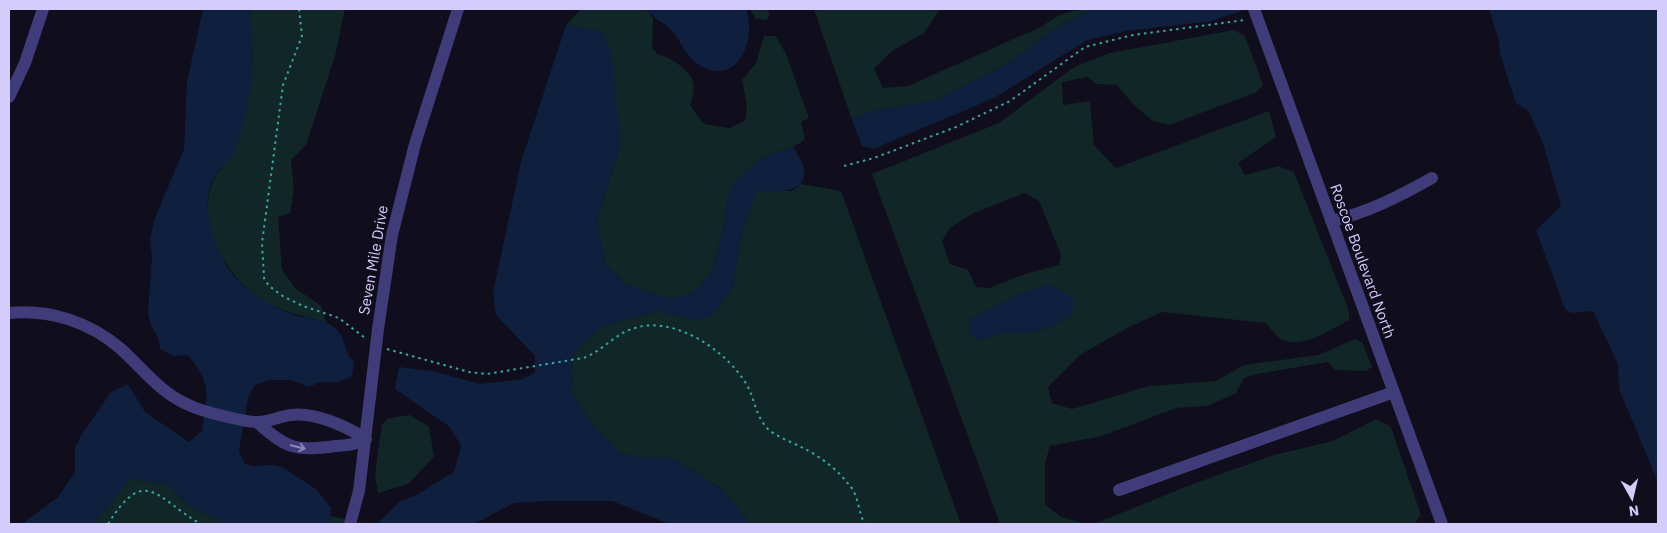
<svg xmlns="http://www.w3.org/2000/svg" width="1667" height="533" font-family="'IBM Plex Sans',sans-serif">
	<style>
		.green { fill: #112626; fill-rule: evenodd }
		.water { fill: #0f203f }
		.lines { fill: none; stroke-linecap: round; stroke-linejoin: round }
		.path { stroke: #35a7a5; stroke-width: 2; stroke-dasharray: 2.5 4; stroke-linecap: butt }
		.minor { stroke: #403b79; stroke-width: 12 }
		.oneway { stroke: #8a84ba }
		.labels { text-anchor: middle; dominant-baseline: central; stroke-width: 4.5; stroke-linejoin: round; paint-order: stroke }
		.street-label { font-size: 15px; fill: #d4ccfb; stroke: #100d1d }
	</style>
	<rect width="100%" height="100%" fill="#100d1d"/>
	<path class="green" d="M 249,9 L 345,9 L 335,56 L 306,145 L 291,160 L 294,190 L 290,213 L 278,217 L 282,269 L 295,288 L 321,306 L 326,322 C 303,316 281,312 261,299 C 219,273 184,199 228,161 L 253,59 Z
		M 581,9 L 646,9 L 653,18 L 652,47 L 658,55 C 669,56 685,67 691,77 C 696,86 693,97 690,105 L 704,124 L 729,128 L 745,121 L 747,106 L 742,80 L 756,63 L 764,36 L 776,36 L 786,54 L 809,118 L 801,122 L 805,140 L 793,147 L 763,157 L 727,199 L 723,232 L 711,274 L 690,295 L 670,299 L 627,285 L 605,264 L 597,220 L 621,143 L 566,25 Z
		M 750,9 L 767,9 L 770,15 L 766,20 L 756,19 Z
		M 814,9 L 940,9 L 924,33 L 892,51 L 874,69 L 883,88 L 908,86 L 1043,26 C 1061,11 1077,9 1100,9 L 1083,13 L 1047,34 L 1012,61 L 936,101 L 869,111 L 852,120 Z
		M 1234,30 L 1245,36 L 1263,85 L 1257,92 L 1169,125 L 1153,121 L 1133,104 L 1117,85 L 1096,84 L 1088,77 L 1062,82 L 1063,105 L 1090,101 L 1094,145 L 1116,168 L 1269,111 L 1276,137 L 1238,163 L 1245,175 L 1278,166 L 1294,172 L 1349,311 L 1349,320 C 1331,329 1307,347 1286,341 C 1277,339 1272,330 1266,323 L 1162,312 L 1127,328 L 1080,355 L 1048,387 L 1052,403 L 1072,409 L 1149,386 L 1216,381 L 1244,365 L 1318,355 L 1355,339 L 1362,342 L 1372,367 L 1366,371 L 1335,370 L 1328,362 L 1257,374 L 1244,378 L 1236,393 L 1207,406 L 1176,408 L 1102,436 L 1050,446 L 1045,463 L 1045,504 L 1061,517 L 1086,524 L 1000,524 L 872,174 L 999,123 L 1074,67 L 1110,53 ZM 1024,193 L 1039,201 L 1061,255 L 1059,265 L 1025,274 L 989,288 L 976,287 L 968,270 L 950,264 L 942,241 L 950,228 L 972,214 ZM 1057,324 L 1031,333 L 1002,333 Z
		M 801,184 L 841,191 L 961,524 L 751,524 L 720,488 L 673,458 L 645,458 L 621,454 L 594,427 L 571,392 L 573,354 L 599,327 L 658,311 L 698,320 L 732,290 L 741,235 L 756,191 L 792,191 Z
		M 410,415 L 429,427 L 434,457 L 408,484 L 378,493 L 375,475 L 382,424 L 389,418 Z
		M 1377,419 L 1391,427 L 1421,515 L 1414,524 L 1094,524 L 1193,484 L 1274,455 L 1333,441 Z
		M 129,479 L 169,485 L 187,505 L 228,524 L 94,524 Z
		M 331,516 L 369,524 L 330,524 Z"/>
	<path class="water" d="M 203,9 L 249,9 C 255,57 254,89 240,136 C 237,144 234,153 229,160 C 225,165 219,168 216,174 C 199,200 211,235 224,261 C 236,286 271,308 298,316 C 309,318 322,319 331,325 C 342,331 345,345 349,357 L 354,360 L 352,376 L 339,382 L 320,382 L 309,387 L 291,380 L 268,380 L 254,386 L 248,398 L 239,451 L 245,464 L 254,466 L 275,465 L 282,467 L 316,489 L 331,508 L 330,524 L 228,524 L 187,505 L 169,485 L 129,479 L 94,524 L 22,524 L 58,497 L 75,472 L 75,447 L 82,434 L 111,392 L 128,384 L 145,412 L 189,442 L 202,431 C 207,394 213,386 188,355 L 173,356 L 160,349 L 158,337 L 150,323 L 148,312 L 152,257 L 150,239 L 155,218 L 184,149 L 187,82 Z
		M 646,9 L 746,9 C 757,39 738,87 701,66 C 688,59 683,46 675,34 C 667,24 654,19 646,9 Z
		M 1100,9 L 1247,9 L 1211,21 L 1127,31 L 1087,40 L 994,98 L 873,149 L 862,146 L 852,120 L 869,111 L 936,100 L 1012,61 L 1047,34 L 1083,13 Z
		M 1489,9 L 1658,9 L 1658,482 L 1619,389 L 1618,364 L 1593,311 L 1572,313 L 1565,309 L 1536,230 L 1561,206 L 1543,143 L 1529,112 L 1516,103 L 1500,54 L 1499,41 Z
		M 566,25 L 602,31 L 611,52 L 621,143 L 597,220 L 605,264 L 627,285 L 670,299 L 690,295 L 711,274 L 723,232 L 727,199 L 734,182 L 763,157 L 793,147 C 797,153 802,161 804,168 C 809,196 772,191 756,192 L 741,235 L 732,290 L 713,315 L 698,320 L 658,311 L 599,327 L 573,355 L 571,392 L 594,427 L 621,454 L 645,458 L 673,458 L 720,488 L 751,524 L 670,524 L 612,501 L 546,501 L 514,503 L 474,524 L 377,524 L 399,502 L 416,495 L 454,472 L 461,446 L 450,427 L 395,389 L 399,367 L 433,371 L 480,384 L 523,379 L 535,373 L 535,356 L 496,315 L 493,293 L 521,162 Z
		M 1049,284 L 1073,297 L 1073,314 L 1057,324 L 1031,333 L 1002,333 L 980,341 L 969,333 L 969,319 L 1018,294 Z"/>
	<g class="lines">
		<path class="path" d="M 299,9 L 302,36 L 283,85 L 262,243 L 264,278 L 269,286 L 284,297 L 303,306 L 339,318 L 365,338
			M 844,166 L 874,158 L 956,127 L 1010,101 L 1085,47 L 1133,35 L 1245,20
			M 387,349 L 469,372 L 487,374 L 583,358 C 602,352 615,333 635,328 C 675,315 729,352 748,387 C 755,401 756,416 767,428 C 776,437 792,442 803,448 C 820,456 839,471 850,486 C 859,496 858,513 865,524
			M 108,524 C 146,463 157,500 201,524"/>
		<path class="minor" d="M 1254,9 L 1442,524
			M 9,97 L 25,63 L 43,9
			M 1331,221 C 1367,213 1400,196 1432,178
			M 9,313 C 50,309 90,322 121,349 C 144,370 161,394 191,406 C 201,411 248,423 258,422 C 269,422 280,416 291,415 C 315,412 346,426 366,439 C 355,445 348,445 336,446 C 297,451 288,450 258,423
			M 1119,490 L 1394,392
			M 350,524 L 359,491 L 378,329 L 392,235 L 415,144 L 458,9"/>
	</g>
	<defs><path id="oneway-shaft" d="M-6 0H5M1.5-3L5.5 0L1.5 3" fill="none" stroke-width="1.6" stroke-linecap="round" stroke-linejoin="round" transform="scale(1.25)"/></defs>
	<use class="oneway" href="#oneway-shaft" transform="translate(298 447) rotate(14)"/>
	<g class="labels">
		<g class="street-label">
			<text transform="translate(373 260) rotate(-80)">Seven Mile Drive</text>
			<text transform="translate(1363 261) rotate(70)">Roscoe Boulevard North</text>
		</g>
	</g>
	<rect width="1667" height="533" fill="none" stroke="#d4ccfb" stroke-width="20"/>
	<g transform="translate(1632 498) rotate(172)" stroke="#100d1d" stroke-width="4" paint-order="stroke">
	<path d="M0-4L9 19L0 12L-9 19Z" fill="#d4ccfb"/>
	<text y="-8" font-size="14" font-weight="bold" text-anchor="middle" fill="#d4ccfb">N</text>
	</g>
</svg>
